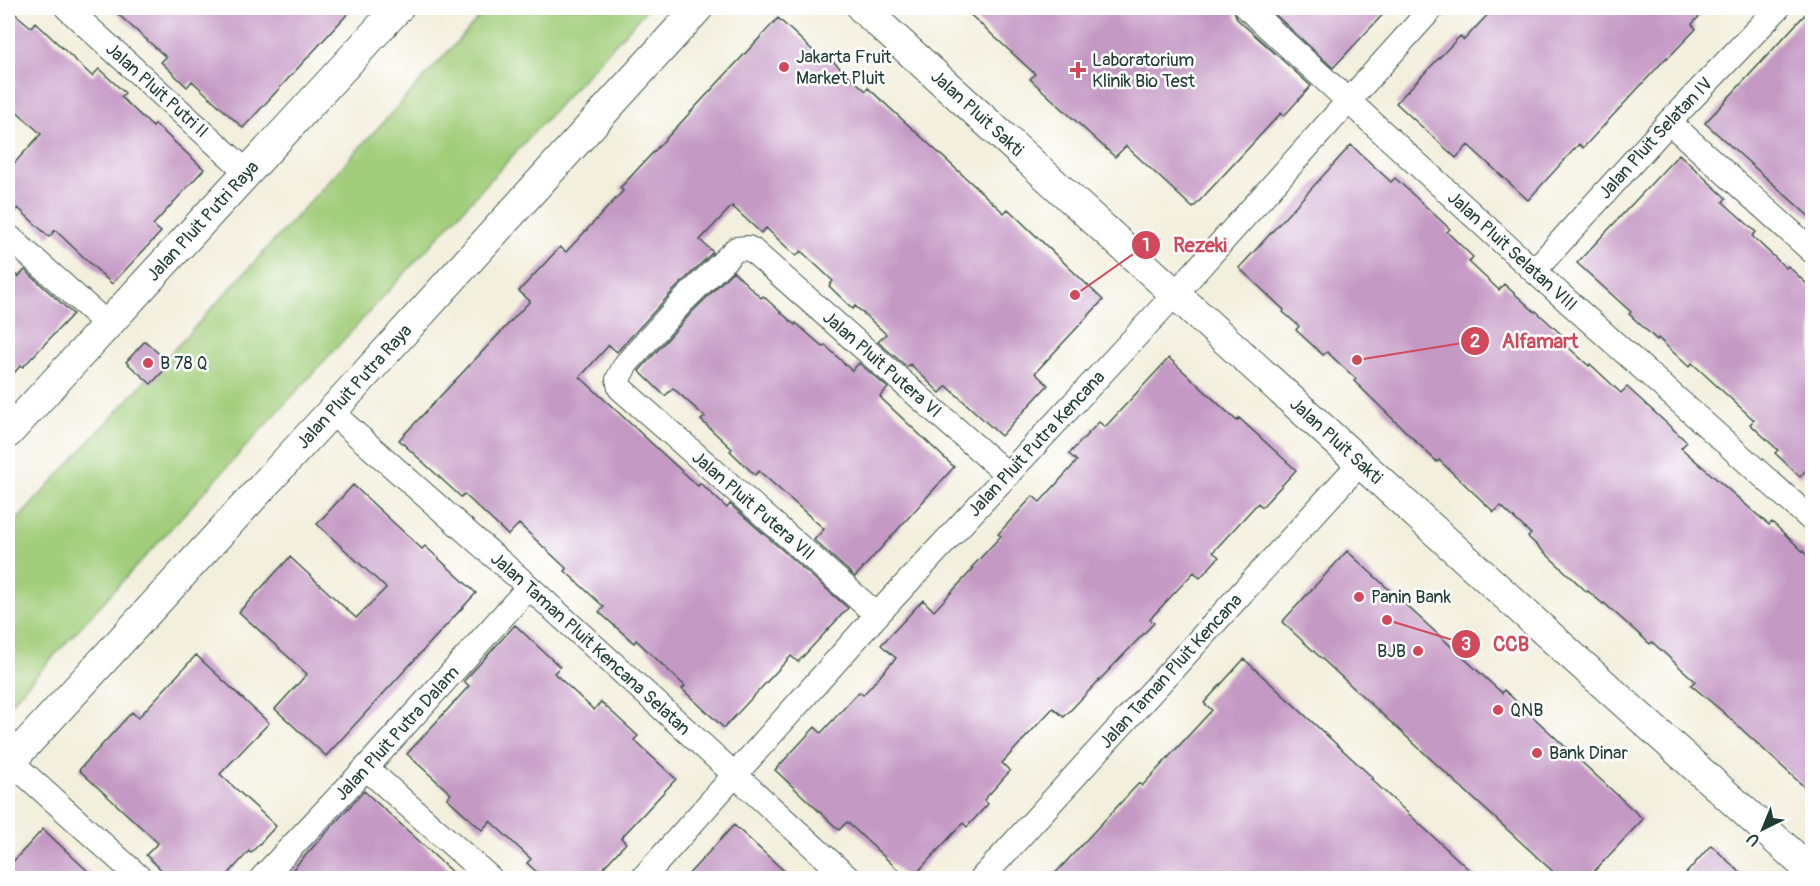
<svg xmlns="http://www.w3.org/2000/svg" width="1820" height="886" font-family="Pangolin,sans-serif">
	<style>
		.green { fill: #a2cd7a; stroke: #608557; stroke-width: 1.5 }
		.building { fill: #c499c4 }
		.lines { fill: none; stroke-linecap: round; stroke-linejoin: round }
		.minor-casing { stroke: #3f584d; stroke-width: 26 }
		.tertiary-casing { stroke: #3f584d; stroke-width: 32 }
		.minor { stroke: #fff; stroke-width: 24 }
		.tertiary { stroke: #fff; stroke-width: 30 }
		.poi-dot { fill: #d1495b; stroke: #fff; stroke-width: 2 }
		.labels { text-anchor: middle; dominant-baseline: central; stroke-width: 5; stroke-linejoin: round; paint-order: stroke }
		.poi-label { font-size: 18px; fill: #1f3d34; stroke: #fff; text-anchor: start }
		.street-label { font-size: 18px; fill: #1f3d34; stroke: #fff }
		.leader { fill: none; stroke: #d1495b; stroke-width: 2 }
		.callout-dot { fill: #d1495b; stroke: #fff; stroke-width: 2 }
		.mark-label { font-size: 18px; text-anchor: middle; font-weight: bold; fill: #fff }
		.callout-label { font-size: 20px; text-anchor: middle; font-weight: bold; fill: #d1495b; stroke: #fff; stroke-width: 5; stroke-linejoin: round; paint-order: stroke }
	</style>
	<rect width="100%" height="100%" fill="#fff"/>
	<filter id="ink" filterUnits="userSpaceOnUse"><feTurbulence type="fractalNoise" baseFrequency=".0167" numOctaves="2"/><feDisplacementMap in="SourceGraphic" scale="12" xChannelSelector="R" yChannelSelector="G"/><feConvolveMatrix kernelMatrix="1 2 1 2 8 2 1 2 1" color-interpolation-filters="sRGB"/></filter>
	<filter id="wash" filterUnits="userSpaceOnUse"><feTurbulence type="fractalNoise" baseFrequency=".008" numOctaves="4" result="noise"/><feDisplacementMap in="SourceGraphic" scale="24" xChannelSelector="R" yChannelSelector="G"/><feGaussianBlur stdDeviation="1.35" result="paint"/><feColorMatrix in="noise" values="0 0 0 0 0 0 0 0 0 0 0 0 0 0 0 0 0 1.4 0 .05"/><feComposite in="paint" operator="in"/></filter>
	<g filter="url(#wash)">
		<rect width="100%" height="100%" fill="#f3efdd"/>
		<path class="green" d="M 488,8 L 648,8 L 8,706 L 8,530 Z"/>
		<g id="blocks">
			<path class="building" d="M 8,8 L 31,27 L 35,22 L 92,76 L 99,69 L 125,93 L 121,97 L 153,127 L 155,124 L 204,169 L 153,225 L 161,232 L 112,284 L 55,230 L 49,237 L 18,208 L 8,220 L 8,170 L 41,134 L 12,107 L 16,103 L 8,95 Z
				M 111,8 L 353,8 L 243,128 L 192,81 L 187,87 L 161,62 L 166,57 Z
				M 963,8 L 1233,8 L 1237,19 L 1311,86 L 1284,116 L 1281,113 L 1193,208 L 1126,146 L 1115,157 L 1030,79 L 1035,74 Z
				M 1268,8 L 1389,8 L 1333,68 Z
				M 1494,8 L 1707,8 L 1692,24 L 1696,29 L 1668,58 L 1667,57 L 1583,148 L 1579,144 L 1528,200 L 1468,145 L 1456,158 L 1396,103 L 1460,36 L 1464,40 Z
				M 1811,8 L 1812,8 L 1812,219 L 1705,123 Z
				M 778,18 L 824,61 L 828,57 L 866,91 L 868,88 L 1004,213 L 1008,209 L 1103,300 L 1035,373 L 1048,385 L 1001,436 L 947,386 L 940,393 L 910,364 L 907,367 L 878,342 L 886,334 L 855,306 L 853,309 L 829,286 L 833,281 L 801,251 L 796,256 L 766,228 L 761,233 L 732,206 L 700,240 L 713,252 L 672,292 L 617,352 L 609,345 L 580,377 L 698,486 L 700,483 L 727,508 L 730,504 L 848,608 L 798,662 L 791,656 L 724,728 L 682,689 L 685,686 L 636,640 L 634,643 L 599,612 L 604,607 L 565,571 L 567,569 L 519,524 L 508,535 L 464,494 L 461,497 L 399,440 L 530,301 L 519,291 L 560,247 L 566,252 L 623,191 L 620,188 Z
				M 1351,145 L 1391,182 L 1395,178 L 1450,229 L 1447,232 L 1473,257 L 1469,262 L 1499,290 L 1504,284 L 1535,312 L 1536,311 L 1562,335 L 1559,339 L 1589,366 L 1590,364 L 1621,393 L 1627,387 L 1687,442 L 1681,448 L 1769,525 L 1772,522 L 1812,560 L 1812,794 L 1723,712 L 1691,685 L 1695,681 L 1652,642 L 1650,644 L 1604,603 L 1603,604 L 1588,591 L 1587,592 L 1528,537 L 1531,534 L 1501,506 L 1494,512 L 1439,460 L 1437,462 L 1354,381 L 1356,379 L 1327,352 L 1323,355 L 1296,330 L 1299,326 L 1283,312 L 1284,310 L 1239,268 Z
				M 1679,154 L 1726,198 L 1723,202 L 1756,232 L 1752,236 L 1786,268 L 1788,266 L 1812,289 L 1812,463 L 1800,477 L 1775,453 L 1778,450 L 1750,424 L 1754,420 L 1692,363 L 1689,367 L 1658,338 L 1657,340 L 1629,314 L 1631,312 L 1577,263 Z
				M 8,267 L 18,277 L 25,270 L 73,314 L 23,367 L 21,365 L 8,380 Z
				M 733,271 L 761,298 L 763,296 L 795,325 L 796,323 L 823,347 L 825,345 L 852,371 L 859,363 L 888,388 L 880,396 L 882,399 L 954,467 L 855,577 L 814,540 L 824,529 L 759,471 L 755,475 L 730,451 L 732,449 L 701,420 L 705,417 L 673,388 L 665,396 L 639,371 L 692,312 Z
				M 145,341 L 170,364 L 151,384 L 126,362 Z
				M 1169,358 L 1237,421 L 1239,418 L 1296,470 L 1262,507 L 1258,503 L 1213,552 L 1219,557 L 1200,578 L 1194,572 L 1150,619 L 1154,623 L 1064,717 L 1053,708 L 1002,763 L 1010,771 L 984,800 L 988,804 L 967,827 L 963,823 L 911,879 L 908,879 L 847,822 L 839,830 L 775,770 L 815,727 L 821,733 L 859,692 L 863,695 L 896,658 L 881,645 L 923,600 L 934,611 L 973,569 L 971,568 L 1001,536 L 998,534 L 1033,496 L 1040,502 L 1077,461 L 1069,454 L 1099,422 L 1105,427 Z
				M 353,485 L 422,549 L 425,546 L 476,593 L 326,756 L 275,709 L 307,674 L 239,612 L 290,557 L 356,618 L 386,588 L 317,524 Z
				M 1347,551 L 1502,693 L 1504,690 L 1643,819 L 1587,879 L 1561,879 L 1282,622 Z
				M 515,625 L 560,667 L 554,673 L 594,710 L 601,702 L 638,736 L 634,740 L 676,779 L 621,838 L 626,843 L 593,879 L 544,879 L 527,863 L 531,859 L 490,821 L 482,830 L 447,798 L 451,794 L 407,754 L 469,686 L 464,681 Z
				M 196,655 L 269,723 L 220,774 L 276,826 L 251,853 L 249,851 L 224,879 L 171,879 L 146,855 L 158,843 L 79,770 L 132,712 L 138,718 Z
				M 1244,659 L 1373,778 L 1371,779 L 1479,879 L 1050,879 L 1139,783 L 1142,786 L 1212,710 L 1204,703 Z
				M 364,791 L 418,840 L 459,879 L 284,879 Z
				M 734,825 L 793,879 L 684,879 Z
				M 43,829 L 96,879 L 8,879 L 8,867 Z
				M 1711,845 L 1747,879 L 1681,879 Z"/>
		</g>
	</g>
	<g filter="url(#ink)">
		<use href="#blocks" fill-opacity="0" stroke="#3f584d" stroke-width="1.5"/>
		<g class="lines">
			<defs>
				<g id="minor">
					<path id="s1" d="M 67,8 L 247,172"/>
					<path id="s2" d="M 1247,8 L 1534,271 L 1812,520"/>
					<path d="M 1669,122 L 1812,251"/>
					<path d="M 8,236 L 108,325"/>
					<path id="s3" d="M 1534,271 L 1669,122 L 1778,8"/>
					<path id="s4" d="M 331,412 L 529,587 L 848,878"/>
					<path id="s5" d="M 877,615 L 620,388 L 618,379 L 626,364 L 682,302 L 736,249 L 748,248 L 752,250 L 1008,475"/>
					<path d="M 8,759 L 140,878"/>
					<path d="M 366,768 L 490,878"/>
					<path id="s6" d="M 262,878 L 366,768 L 529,587"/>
					<path id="s7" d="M 643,878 L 877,615 L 1176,293 L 1432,8"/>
					<path id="s8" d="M 982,878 L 1361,462"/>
				</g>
				<g id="tertiary">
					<path id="s9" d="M 862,8 L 1549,635 L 1812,872"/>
					<path id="s10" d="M 8,433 L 398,8"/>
					<path id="s11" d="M 8,764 L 331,412 L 698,8"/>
				</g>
			</defs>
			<use href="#minor" class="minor-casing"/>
			<use href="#tertiary" class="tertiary-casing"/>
			<use href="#minor" class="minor"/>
			<use href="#tertiary" class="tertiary"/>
		</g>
	</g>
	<g class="poi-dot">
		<circle cx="784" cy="67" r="6"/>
		<path d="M1075 61h6v6h6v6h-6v6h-6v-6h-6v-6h6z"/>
		<circle cx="148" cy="363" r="6"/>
		<circle cx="1359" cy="597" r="6"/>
		<circle cx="1418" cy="651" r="6"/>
		<circle cx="1498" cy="710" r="6"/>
		<circle cx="1537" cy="753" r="6"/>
	</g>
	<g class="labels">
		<g class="poi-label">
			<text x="796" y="57">Jakarta Fruit<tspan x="796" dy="21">Market Pluit</tspan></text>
			<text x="1092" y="60">Laboratorium<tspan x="1092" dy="21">Klinik Bio Test</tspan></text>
			<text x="160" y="363">B 78 Q</text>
			<text x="1371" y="597">Panin Bank</text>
			<text x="1406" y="651" text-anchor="end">BJB</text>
			<text x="1510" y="710">QNB</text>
			<text x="1549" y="753">Bank Dinar</text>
		</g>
		<g class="street-label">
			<text stroke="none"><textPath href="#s1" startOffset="122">Jalan Pluit Putri II</textPath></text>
			<text stroke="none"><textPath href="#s9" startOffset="156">Jalan Pluit Sakti</textPath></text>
			<text stroke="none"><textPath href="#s3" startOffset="180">Jalan Pluit Selatan IV</textPath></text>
			<text stroke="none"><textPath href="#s10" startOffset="288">Jalan Pluit Putri Raya</textPath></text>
			<text stroke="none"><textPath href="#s2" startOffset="360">Jalan Pluit Selatan VIII</textPath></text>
			<text stroke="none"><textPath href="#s5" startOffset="718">Jalan Pluit Putera VI</textPath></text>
			<text stroke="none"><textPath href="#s11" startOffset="512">Jalan Pluit Putra Raya</textPath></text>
			<text stroke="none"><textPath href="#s9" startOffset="642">Jalan Pluit Sakti</textPath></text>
			<text stroke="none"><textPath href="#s7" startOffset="586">Jalan Pluit Putra Kencana</textPath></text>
			<text transform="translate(753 506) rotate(41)">Jalan Pluit Putera VII</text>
			<text stroke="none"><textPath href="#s4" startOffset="348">Jalan Taman Pluit Kencana Selatan</textPath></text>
			<text stroke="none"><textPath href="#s8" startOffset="280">Jalan Taman Pluit Kencana</textPath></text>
			<text stroke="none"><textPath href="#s6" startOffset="198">Jalan Pluit Putra Dalam</textPath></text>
		</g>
	</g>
	<path class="leader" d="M1075 295L1146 245M1357 360L1475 341M1387 620L1466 644"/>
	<g class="callout-dot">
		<circle cx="1075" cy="295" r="6"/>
		<circle cx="1357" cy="360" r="6"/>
		<circle cx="1387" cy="620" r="6"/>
		<circle cx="1146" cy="245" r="15"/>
		<circle cx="1475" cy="341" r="15"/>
		<circle cx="1466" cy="644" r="15"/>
	</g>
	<g class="mark-label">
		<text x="1146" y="251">1</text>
		<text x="1475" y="347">2</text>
		<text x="1466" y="650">3</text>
	</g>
	<g class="callout-label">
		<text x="1200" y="252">Rezeki</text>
		<text x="1540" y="348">Alfamart</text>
		<text x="1511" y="651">CCB</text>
	</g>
	<rect width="1820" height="886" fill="none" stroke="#fff" stroke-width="30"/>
	<g transform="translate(1763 829) rotate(223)" stroke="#ffffff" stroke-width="4.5" paint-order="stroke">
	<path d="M0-4.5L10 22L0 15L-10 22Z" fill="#1f3d34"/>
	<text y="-9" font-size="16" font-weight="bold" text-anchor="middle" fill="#1f3d34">U</text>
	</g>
</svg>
